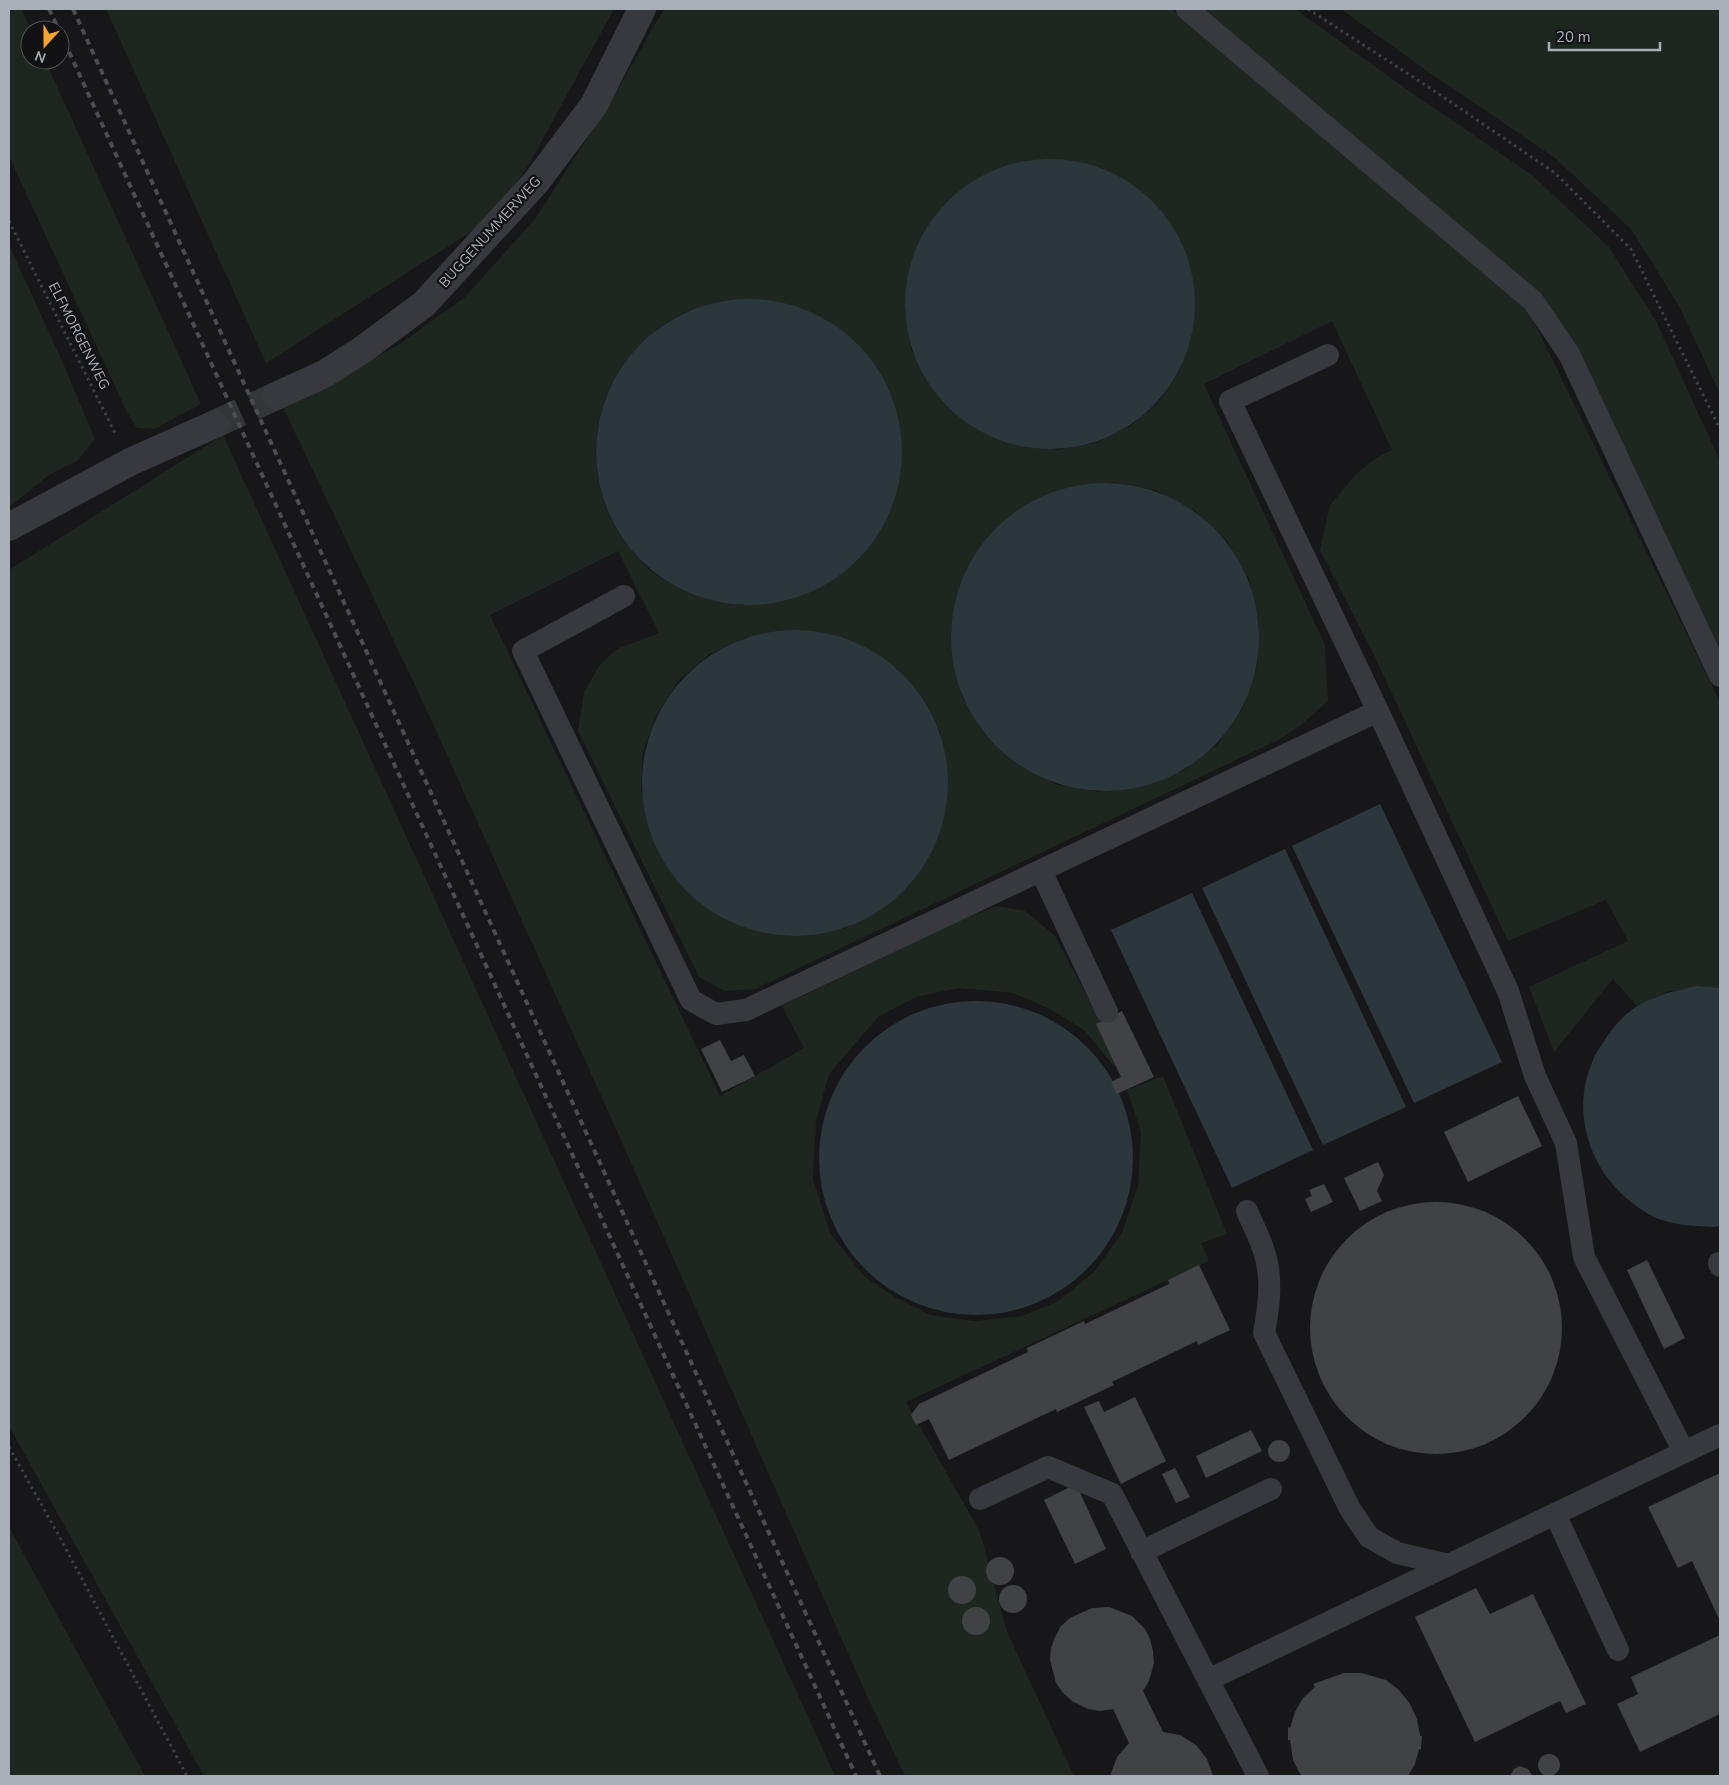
<svg xmlns="http://www.w3.org/2000/svg" width="1729" height="1785" font-family="'Nunito Sans',sans-serif">
	<style>
		.green { fill: #1e271f; fill-rule: evenodd }
		.water { fill: #2c373d }
		.building { fill: #414246 }
		.lines { fill: none; stroke-linecap: round; stroke-linejoin: round }
		.street-tunnel { stroke: #343539; stroke-width: 28; stroke-dasharray: 28 14; stroke-linecap: butt }
		.path { stroke: #3d4045; stroke-width: 3; stroke-dasharray: 2.5 4; stroke-linecap: butt }
		.lane { stroke: #37393e; stroke-width: 22 }
		.street { stroke: #37393e; stroke-width: 28 }
		.rail { stroke: #4a4d53; stroke-width: 4; stroke-dasharray: 6 5; stroke-linecap: butt }
		.labels { text-anchor: middle; dominant-baseline: central; stroke-width: 4.5; stroke-linejoin: round; paint-order: stroke }
		.street-label { font-size: 14px; fill: #a8afb9; stroke: #121214 }
	</style>
	<rect width="100%" height="100%" fill="#171719"/>
	<path class="green" d="M 9,9 L 21,9 L 31,30 L 30,60 L 45,60 L 201,404 L 154,429 L 137,428 L 127,412 L 9,156 Z
		M 106,9 L 614,9 L 529,164 L 504,201 L 474,230 L 266,363 Z
		M 664,9 L 1171,9 L 1282,102 L 1509,285 L 1530,314 L 1720,702 L 1720,988 L 1697,986 L 1666,992 L 1637,1006 L 1613,979 L 1554,1052 L 1529,987 L 1628,941 L 1606,900 L 1508,941 L 1372,651 L 1320,550 L 1330,505 L 1356,474 L 1376,458 L 1392,450 L 1332,321 L 1204,384 L 1325,645 L 1328,701 L 1300,726 L 1278,740 L 755,989 L 725,991 L 699,977 L 578,731 L 584,692 L 599,666 L 617,649 L 659,633 L 618,551 L 490,615 L 720,1096 L 804,1048 L 782,1006 L 957,921 L 997,906 L 1025,911 L 1055,936 L 1122,1062 L 1114,1066 L 1084,1030 L 1050,1009 L 1014,993 L 959,988 L 916,997 L 878,1017 L 829,1074 L 816,1121 L 813,1179 L 830,1233 L 864,1276 L 895,1297 L 931,1315 L 974,1321 L 1022,1316 L 1057,1302 L 1094,1272 L 1122,1233 L 1138,1185 L 1141,1132 L 1127,1090 L 1163,1076 L 1227,1234 L 1201,1243 L 1209,1261 L 906,1402 L 980,1532 L 1007,1632 L 1074,1776 L 905,1776 L 867,1696 L 621,1140 L 429,715 L 282,405 L 397,346 L 465,297 L 535,219 L 610,103 ZM 1006,166 L 1192,336 L 1179,372 L 1158,403 L 1129,427 L 1094,443 L 1057,450 L 928,382 L 911,348 L 905,311 L 943,206 L 972,182 ZM 736,300 L 721,603 C 696,595 671,587 650,570 C 644,565 639,559 634,553 C 578,489 584,395 647,339 C 652,335 656,330 661,326 C 684,310 709,305 736,300 ZM 1112,482 L 1155,490 L 1195,511 L 1227,541 L 1249,579 L 1259,622 L 1257,666 L 1243,707 L 1218,744 L 1183,771 L 1098,792 L 1055,784 L 1016,763 L 984,733 L 961,695 ZM 746,637 L 897,668 L 923,698 L 941,734 L 910,885 L 879,911 L 843,929 L 641,791 L 643,752 L 657,714 L 679,680 L 710,654 Z
		M 1200,9 L 1295,9 L 1405,88 L 1532,175 L 1609,247 L 1657,323 L 1720,461 L 1720,656 L 1574,345 Z
		M 1341,9 L 1720,9 L 1720,394 L 1679,306 L 1631,229 L 1555,158 L 1427,71 Z
		M 9,245 L 63,363 L 95,439 L 78,460 L 49,475 L 9,507 Z
		M 223,435 L 835,1776 L 204,1776 L 9,1426 L 9,570 Z
		M 9,1527 L 145,1776 L 9,1776 Z"/>
	<path class="water" d="M905 304a145 145 0 1 1 290 0a145 145 0 1 1-290 0Z
		M596 452a153 153 0 1 1 306 0a153 153 0 1 1-306 0Z
		M951 637a154 154 0 1 1 308 0a154 154 0 1 1-308 0Z
		M642 783a153 153 0 1 1 306 0a153 153 0 1 1-306 0Z
		M 1380,804 L 1502,1062 L 1414,1103 L 1292,846 Z
		M 1285,849 L 1406,1107 L 1323,1145 L 1202,888 Z
		M 1192,893 L 1313,1150 L 1232,1188 L 1111,930 Z
		M 1697,986 L 1720,988 L 1720,1226 L 1715,1227 C 1691,1226 1665,1225 1645,1212 C 1593,1180 1568,1117 1593,1060 C 1595,1054 1599,1049 1603,1043 C 1611,1029 1624,1014 1639,1005 C 1657,995 1676,990 1697,986 Z
		M819 1158a157 157 0 1 1 314 0a157 157 0 1 1-314 0Z"/>
	<path class="building" d="M 1122,1011 L 1154,1077 L 1117,1094 L 1111,1082 L 1121,1077 L 1096,1024 Z
		M 720,1040 L 731,1061 L 744,1055 L 755,1076 L 722,1092 L 701,1049 Z
		M 1518,1096 L 1542,1146 L 1468,1182 L 1444,1132 Z
		M 1378,1162 L 1384,1175 L 1377,1191 L 1382,1201 L 1360,1211 L 1344,1178 Z
		M 1324,1184 L 1333,1202 L 1311,1212 L 1305,1199 L 1312,1196 L 1309,1190 Z
		M1310 1328a126 126 0 1 1 252 0a126 126 0 1 1-252 0Z
		M 1647,1260 L 1685,1338 L 1664,1349 L 1627,1270 Z
		M 1199,1265 L 1230,1330 L 1198,1345 L 1197,1341 L 1112,1382 L 1114,1385 L 1057,1412 L 1056,1409 L 949,1460 L 929,1419 L 916,1425 L 911,1415 L 919,1404 L 1028,1352 L 1027,1348 L 1084,1321 L 1085,1324 L 1169,1284 L 1168,1280 Z
		M 1135,1397 L 1166,1461 L 1121,1484 L 1084,1407 L 1099,1401 L 1104,1412 Z
		M 1251,1430 L 1262,1451 L 1206,1478 L 1196,1456 Z
		M1268 1451a11 11 0 1 1 22 0a11 11 0 1 1-22 0Z
		M 1175,1468 L 1190,1497 L 1176,1503 L 1162,1474 Z
		M 1720,1473 L 1720,1621 L 1692,1561 L 1678,1568 L 1648,1507 Z
		M 1076,1484 L 1106,1549 L 1075,1564 L 1044,1500 Z
		M986 1571a14 14 0 1 1 28 0a14 14 0 1 1-28 0Z
		M948 1590a14 14 0 1 1 28 0a14 14 0 1 1-28 0Z
		M999 1599a14 14 0 1 1 28 0a14 14 0 1 1-28 0Z
		M 1476,1588 L 1490,1614 L 1533,1594 L 1586,1704 L 1566,1713 L 1560,1701 L 1475,1742 L 1415,1617 Z
		M962 1621a14 14 0 1 1 28 0a14 14 0 1 1-28 0Z
		M 1109,1607 L 1132,1616 L 1145,1629 L 1150,1639 L 1153,1651 L 1154,1663 L 1149,1681 L 1143,1691 L 1163,1732 L 1180,1735 L 1196,1745 L 1207,1759 L 1213,1776 L 1110,1776 L 1117,1757 L 1129,1743 L 1113,1709 L 1100,1711 L 1088,1709 L 1072,1701 L 1063,1693 L 1056,1683 L 1050,1660 L 1051,1648 L 1055,1637 L 1061,1626 L 1070,1618 L 1092,1608 Z
		M 1720,1635 L 1720,1714 L 1640,1752 L 1617,1704 L 1638,1694 L 1631,1677 Z
		M 1344,1673 L 1361,1673 L 1386,1680 L 1399,1690 L 1410,1704 L 1417,1719 L 1420,1736 L 1422,1736 L 1421,1749 L 1419,1749 L 1415,1764 L 1408,1776 L 1302,1776 L 1299,1772 L 1293,1760 L 1290,1740 L 1288,1740 L 1288,1727 L 1290,1728 L 1295,1712 L 1303,1698 L 1315,1687 L 1313,1684 Z
		M1538 1765a11 11 0 1 1 22 0a11 11 0 1 1-22 0Z
		M 1520,1766 L 1528,1769 L 1533,1776 L 1510,1776 L 1514,1769 Z"/>
	<g class="lines">
		<path class="street-tunnel" d="M 215,424 L 276,396"/>
		<path class="path" d="M 1308,9 L 1430,88 L 1555,173 L 1631,249 L 1720,429
			M 9,221 L 115,433
			M 9,1447 L 58,1534 L 187,1776"/>
		<path class="lane" d="M 1187,9 L 1533,301 L 1569,354 L 1720,676
			M 1328,355 L 1230,401 L 1378,711 L 1508,991 L 1535,1076 L 1566,1143 L 1584,1257 L 1684,1452
			M 624,596 L 523,651 L 691,1000 L 716,1014 L 746,1010 L 1378,711
			M 1041,871 L 1107,1012
			M 1247,1211 C 1254,1228 1264,1245 1267,1263 C 1272,1286 1268,1311 1264,1333 L 1350,1509 L 1369,1537 L 1397,1553 L 1449,1565
			M 1719,1263 L 1720,1266
			M 980,1499 L 1048,1467 L 1112,1494 L 1258,1776
			M 1555,1514 L 1618,1650
			M 1141,1552 L 1271,1489
			M 1208,1680 L 1720,1435"/>
		<path class="street" d="M 276,396 L 324,374 L 362,350 L 424,304 L 536,182 L 594,105 L 642,9
			M 9,527 L 130,462 L 215,424"/>
		<path class="rail" d="M 49,9 L 59,30
			M 73,9 L 880,1776
			M 60,32 L 856,1776"/>
	</g>
	<g class="labels">
		<g class="street-label">
			<text transform="translate(490 232) rotate(-48)">BUGGENUMMERWEG</text>
			<text transform="translate(79 336) rotate(63)">ELFMORGENWEG</text>
		</g>
	</g>
	<rect width="1729" height="1785" fill="none" stroke="#a8afb9" stroke-width="20"/>
	<g transform="translate(45 45) rotate(201)"><circle r="24" fill="#121214" stroke="#4e5156"/>
	<path d="M0-4L9 19L0 12L-9 19Z" fill="#f5a332"/>
	<text y="-8" font-size="14" font-weight="bold" text-anchor="middle" fill="#a8afb9">N</text>
	</g>
	<path d="M1549 42v8h111v-8" fill="none" stroke="#a8afb9" stroke-width="2.5"/>
	<text x="1556" y="42" font-size="15" fill="#a8afb9" stroke="#121214" stroke-width="4" paint-order="stroke">20 m</text>
</svg>
